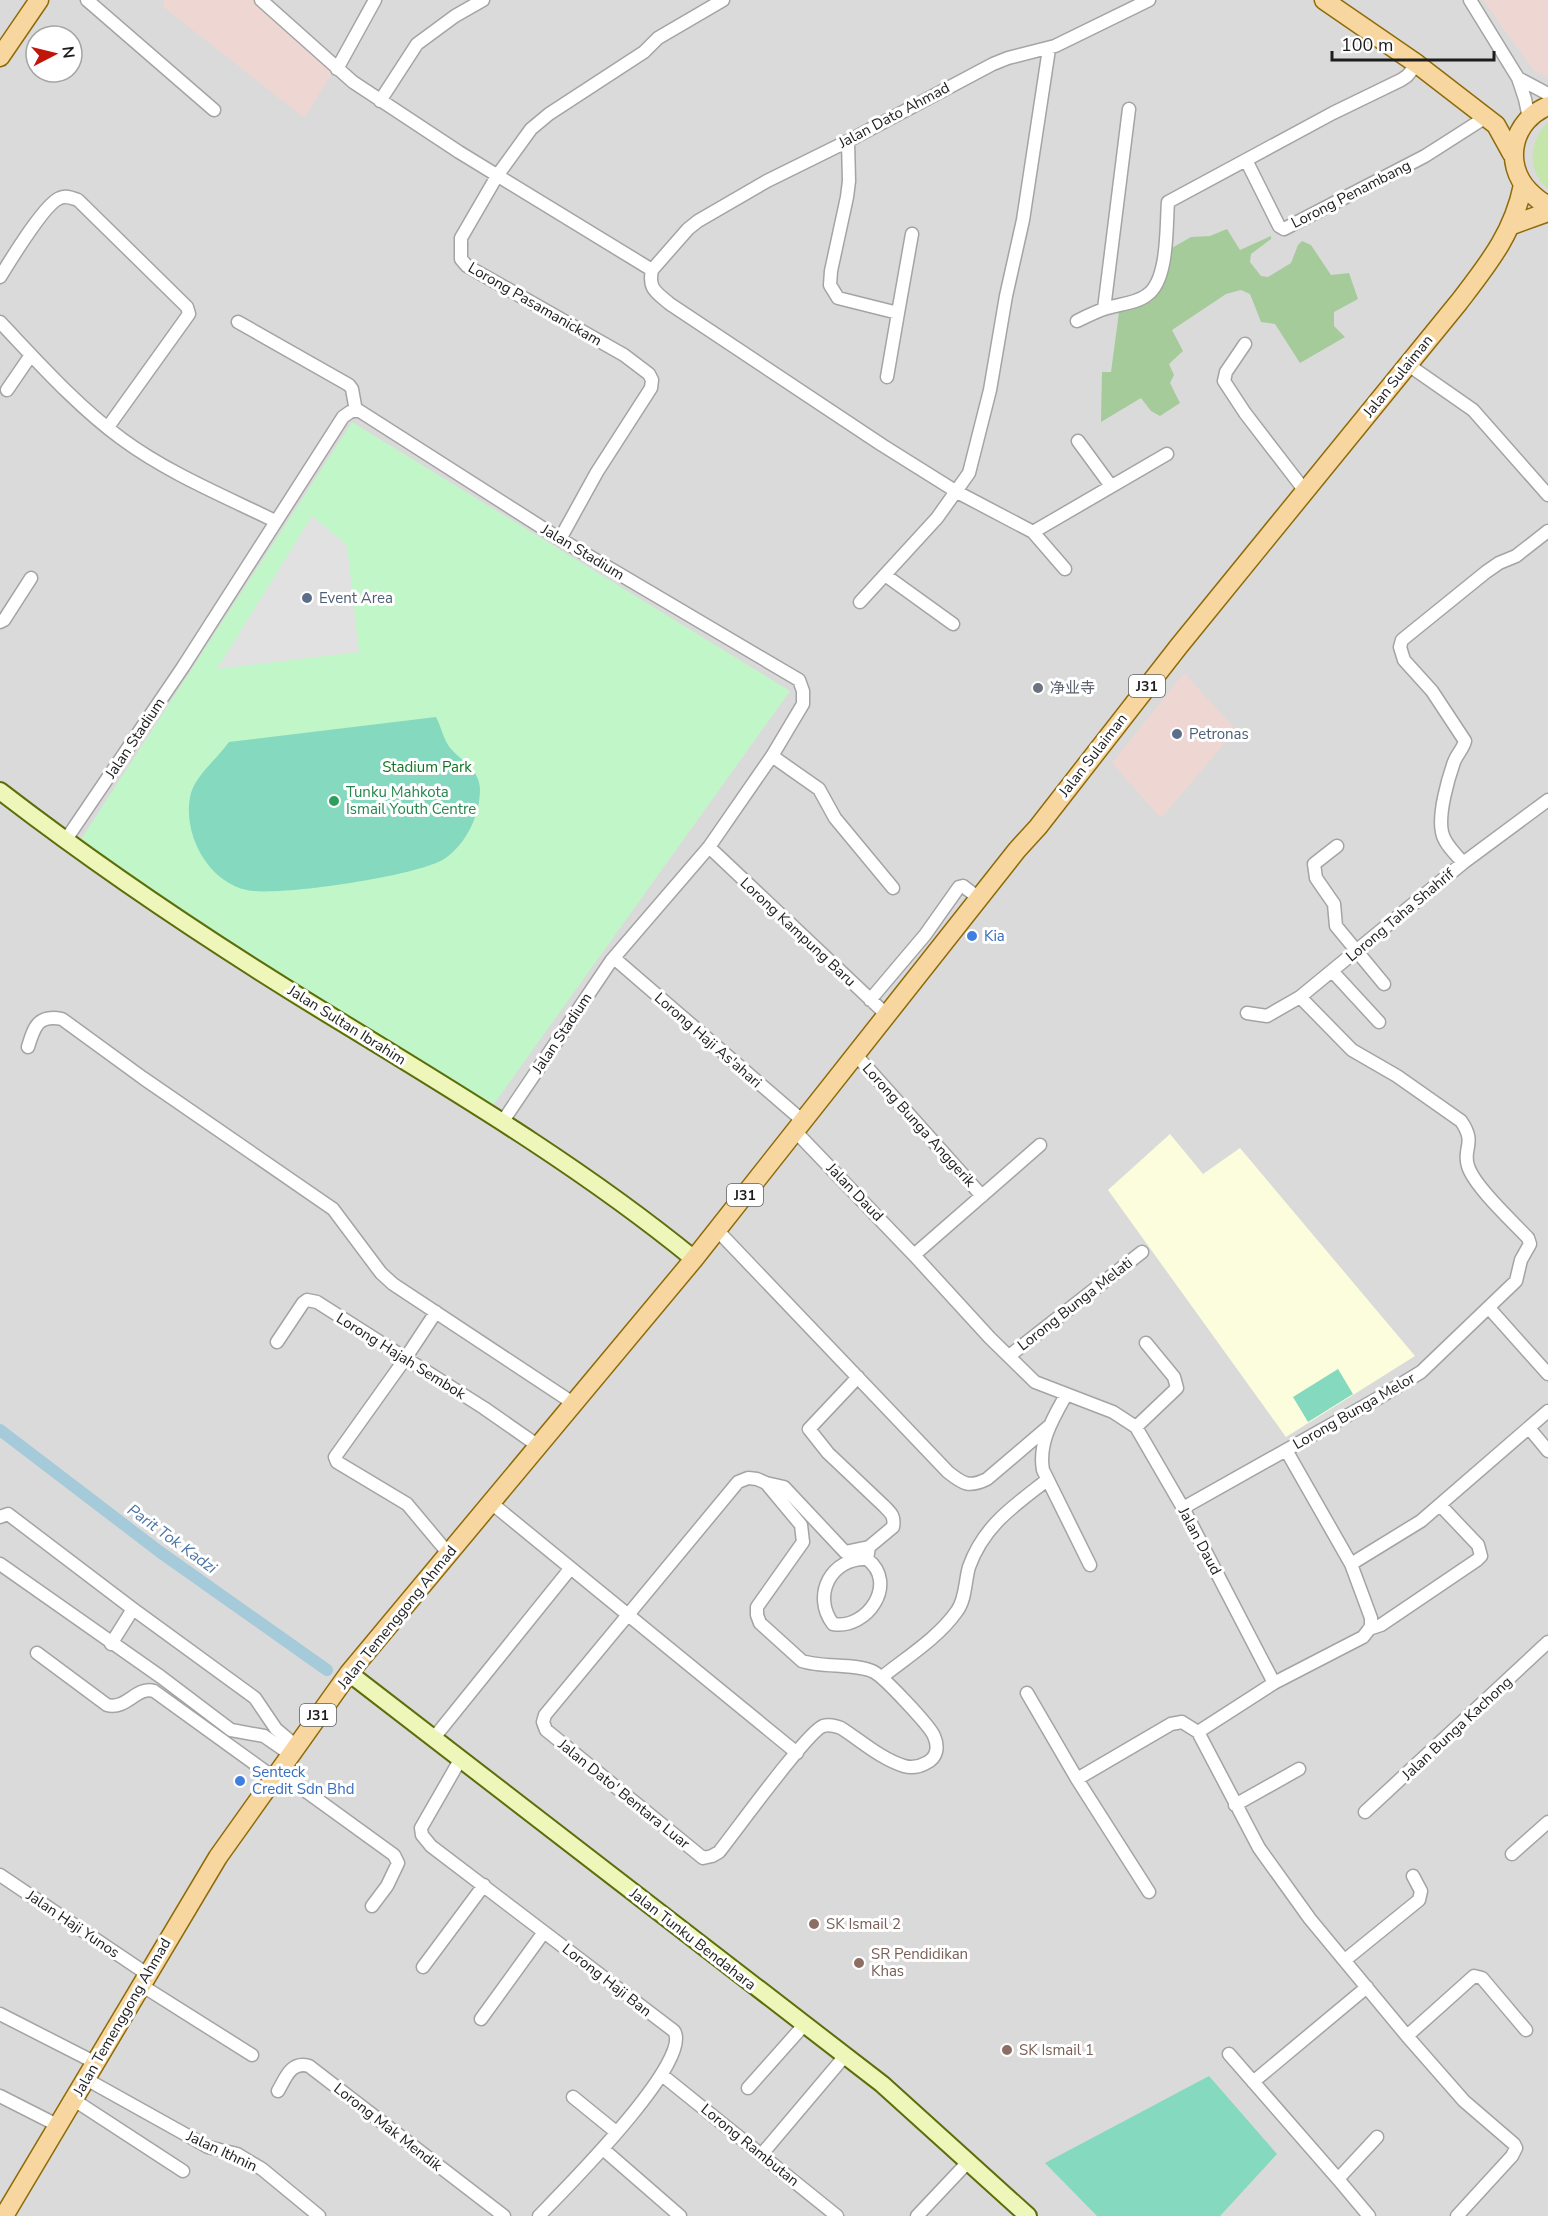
<svg xmlns="http://www.w3.org/2000/svg" width="1548" height="2216" font-family="'Nunito Sans','Noto Sans SC',sans-serif">
	<style>
		.residential { fill: #dbdada; fill-rule: evenodd }
		.commercial { fill: #eed6d3 }
		.education { fill: #fbfddc }
		.grass { fill: #c4e6ab }
		.forest { fill: #a5cb9a }
		.park { fill: #c1f6c9 }
		.pitch { fill: #84d9be }
		.parking { fill: #e1e1e1 }
		.lines { fill: none; stroke-linecap: round; stroke-linejoin: round }
		.canal { stroke: #a5cad9; stroke-width: 12 }
		.street-casing { stroke: #a4a4a4; stroke-width: 15 }
		.secondary-casing { stroke: #5c6e0a; stroke-width: 20 }
		.primary-casing { stroke: #8f6b07; stroke-width: 21 }
		.street { stroke: #fff; stroke-width: 12 }
		.secondary { stroke: #eff6b9; stroke-width: 16 }
		.primary { stroke: #f7d79f; stroke-width: 18 }
		.service-dot { fill: #5c6f8a; stroke: #fff; stroke-width: 2 }
		.worship-dot { fill: #6b7280; stroke: #fff; stroke-width: 2 }
		.leisure-dot { fill: #2e9e5b; stroke: #fff; stroke-width: 2 }
		.shop-dot { fill: #3f7fe0; stroke: #fff; stroke-width: 2 }
		.education-dot { fill: #8d6e63; stroke: #fff; stroke-width: 2 }
		.labels { text-anchor: middle; dominant-baseline: central; stroke-width: 6; stroke-linejoin: round; paint-order: stroke }
		.shield { fill: #fff; stroke: #616161; stroke-width: 1.5 }
		.shield-label { font-size: 14px; font-weight: bold; fill: #1d1d1d }
		.street-label { font-size: 15px; fill: #1d1d1d; stroke: #fff }
		.service-label { font-size: 15px; fill: #4e5e75; stroke: #fff; text-anchor: start }
		.worship-label { font-size: 15px; fill: #5b616d; stroke: #fff; text-anchor: start }
		.park-label { font-size: 15px; fill: #107520; stroke: #fff }
		.leisure-label { font-size: 15px; fill: #27864d; stroke: #fff; text-anchor: start }
		.shop-label { font-size: 15px; fill: #366cbe; stroke: #fff; text-anchor: start }
		.education-label { font-size: 15px; fill: #785e54; stroke: #fff; text-anchor: start }
		.water-label { font-size: 16px; font-style: italic; fill: #4e75a7; stroke: #fff }
	</style>
	<rect width="100%" height="100%" fill="#eeebe3"/>
	<path class="residential" d="M 0,0 L 1548,0 L 1548,2216 L 0,2216 ZM 36,36 L 72,36 L 72,72 L 36,72 Z"/>
	<path class="commercial" d="M 164,0 L 255,0 L 333,71 L 306,115 L 302,116 L 166,9 L 163,6 Z
		M 1483,0 L 1548,0 L 1548,77 L 1534,71 Z
		M 1184,673 L 1236,730 L 1161,818 L 1112,763 Z"/>
	<path class="education" d="M 1170,1134 L 1203,1174 L 1240,1148 L 1415,1356 L 1286,1437 L 1108,1190 Z"/>
	<path class="grass" d="M 1548,122 L 1548,189 C 1526,170 1529,141 1548,122 Z"/>
	<path class="forest" d="M 1227,229 L 1240,250 L 1271,236 L 1271,239 L 1251,254 L 1250,262 L 1261,276 L 1268,277 L 1291,263 L 1298,245 L 1302,241 L 1311,245 L 1331,275 L 1349,273 L 1358,299 L 1334,312 L 1334,326 L 1345,337 L 1300,363 L 1275,324 L 1261,322 L 1250,294 L 1241,290 L 1226,294 L 1172,330 L 1183,351 L 1169,364 L 1174,375 L 1170,383 L 1180,403 L 1160,416 L 1151,411 L 1141,398 L 1101,422 L 1102,372 L 1111,372 L 1119,312 L 1152,301 L 1160,290 L 1170,249 L 1191,237 L 1210,236 Z"/>
	<path class="park" d="M 352,422 L 790,691 L 491,1108 L 78,844 Z"/>
	<path class="pitch" d="M 436,717 C 441,726 444,742 452,750 C 463,762 479,769 480,789 C 480,815 466,845 444,859 C 418,876 276,897 247,890 C 207,882 181,831 191,793 C 197,774 217,759 229,742 Z
		M 1338,1369 L 1353,1394 L 1308,1422 L 1293,1397 Z
		M 1209,2076 L 1277,2154 L 1220,2216 L 1097,2216 L 1045,2163 Z"/>
	<path class="parking" d="M 312,516 L 347,545 L 359,652 L 217,669 Z"/>
	<g class="lines">
		<path class="canal" d="M 0,1430 L 160,1552 L 327,1670"/>
		<defs>
			<path id="street" d="M 87,0 L 214,110
				M 261,0 L 353,82 L 459,152 L 652,270 L 688,229 L 698,221 L 767,181 L 848,141 L 993,64 L 1008,58 L 1055,46 L 1149,0
				M 1470,0 L 1518,78 L 1525,99 L 1529,118
				M 337,69 L 375,0
				M 1518,78 L 1548,94
				M 380,101 L 417,44 L 455,16 L 483,0
				M 848,141 L 849,181 L 847,197 L 831,271 L 830,285 L 838,298 L 898,313 L 887,377
				M 1246,160 L 1279,226 L 1284,229 L 1425,156 L 1486,117
				M 652,270 C 648,289 656,292 670,304 L 882,445 L 957,492 L 1033,532 L 1065,569
				M 0,277 C 10,261 45,203 60,198 C 66,195 72,198 78,200 L 187,307 L 189,314 L 108,427
				M 1104,309 L 1129,109
				M 898,313 L 912,234
				M 1077,321 C 1087,316 1097,311 1107,308 C 1120,304 1137,303 1147,295 C 1169,280 1166,225 1168,202 L 1333,113 L 1401,80 L 1407,76 L 1417,64
				M 0,322 C 38,362 77,406 122,439 C 168,473 224,496 275,521
				M 238,322 L 349,385 L 352,389 L 356,411
				M 1245,344 L 1226,372 L 1224,381 L 1245,413 L 1305,491
				M 1407,364 L 1473,410 L 1548,495
				M 7,390 L 31,355
				M 1078,441 L 1111,486
				M 1033,532 L 1167,454
				M 560,539 L 597,472 L 651,388 L 652,380 L 649,374 L 624,355 L 467,266 L 461,259 L 461,238 L 497,176 L 531,129 L 549,114 L 644,52 L 658,38 L 723,0
				M 885,575 L 953,624
				M 860,602 L 937,518 L 969,473 L 990,390 L 1006,296 L 1023,220 L 1049,49
				M 0,622 L 4,620 L 31,578
				M 772,756 L 819,789 L 835,818 L 893,888
				M 65,841 L 183,667 L 343,417 L 350,412 L 358,410 L 560,539 L 799,680 L 803,691 L 803,704 L 772,756 L 709,847 L 611,961 L 503,1121
				M 1337,846 L 1314,864 L 1316,878 L 1334,904 L 1336,926 L 1384,984
				M 709,847 L 888,1016
				M 1463,863 C 1456,854 1444,844 1442,832 C 1438,814 1448,779 1454,762 C 1457,754 1463,749 1465,741 L 1432,691 L 1404,660 L 1400,647 L 1402,640 L 1486,572 L 1499,563 L 1516,556 L 1548,531
				M 614,958 L 803,1121
				M 1332,971 L 1379,1022
				M 870,1000 L 925,935 L 959,887 L 963,886 L 980,899
				M 1247,1013 L 1267,1016 L 1300,997 L 1463,863 L 1548,800
				M 28,1047 C 34,1027 38,1014 62,1019 L 143,1078 L 333,1209 L 381,1273 L 393,1284 L 573,1403
				M 856,1055 L 982,1196
				M 795,1131 L 914,1255 L 990,1338 L 1035,1382 L 1113,1412 L 1136,1427 L 1183,1508 L 1274,1683 L 1363,1637 L 1371,1627 L 1371,1618 L 1351,1564 L 1286,1450
				M 717,1230 L 948,1472 C 963,1484 969,1488 987,1479 L 1048,1427
				M 914,1255 L 1040,1145
				M 1489,1308 L 1548,1374
				M 436,1312 L 405,1359 L 335,1457 L 337,1462 L 407,1504 L 448,1553
				M 277,1342 L 303,1303 L 307,1300 L 317,1302 L 484,1408 L 537,1445
				M 1009,1356 L 1142,1252
				M 858,1377 L 809,1429 L 828,1453 L 884,1506 C 891,1513 895,1516 893,1527 L 869,1547 L 867,1559 C 899,1583 867,1630 833,1624 C 811,1595 832,1557 867,1559
				M 1066,1395 C 1053,1418 1038,1443 1043,1470 L 1090,1565
				M 1136,1427 L 1177,1388 L 1174,1377 L 1146,1343
				M 1529,1428 L 1548,1451
				M 748,1478 L 757,1479 L 766,1483 L 801,1525 L 803,1542 L 757,1607 L 757,1615 L 760,1623 L 802,1661 C 822,1668 857,1663 874,1672 C 884,1677 930,1726 934,1736 C 939,1747 937,1758 926,1763 C 919,1767 911,1768 904,1766 C 881,1759 860,1740 841,1728 C 835,1726 829,1724 823,1726 C 807,1732 735,1832 719,1852 L 712,1856 L 703,1858 L 546,1730 L 543,1722 L 545,1715 L 738,1482 Z
				M 766,1483 L 784,1487 L 845,1552 L 869,1547
				M 490,1502 L 797,1753
				M 1183,1508 L 1375,1400 L 1421,1372 L 1516,1281 L 1521,1260 L 1530,1244 L 1528,1238 C 1513,1222 1474,1186 1468,1166 C 1462,1148 1477,1144 1461,1121 L 1397,1076 L 1352,1050 L 1300,997
				M 0,1517 L 8,1514 L 133,1609 L 255,1698 L 276,1729 L 296,1746
				M 0,1564 L 161,1677 L 231,1730 L 264,1736 L 290,1754
				M 1351,1564 L 1421,1521 L 1548,1411
				M 1369,1629 L 1381,1625 L 1477,1560 L 1481,1556 L 1478,1545 L 1440,1505
				M 111,1644 L 133,1609
				M 37,1653 L 107,1705 C 127,1710 136,1686 154,1691 L 273,1777
				M 882,1677 C 907,1657 938,1638 957,1611 C 966,1599 965,1580 969,1567 C 984,1525 1014,1506 1047,1480
				M 1027,1693 L 1077,1779 L 1149,1892
				M 1198,1732 L 1274,1683
				M 433,1739 L 570,1569
				M 460,1760 L 421,1828 L 422,1835 L 431,1846 L 674,2031 C 694,2061 562,2192 539,2216
				M 278,1771 L 394,1855 L 398,1863 L 387,1886 L 372,1906
				M 1077,1779 L 1171,1724 L 1182,1722 L 1198,1732 L 1259,1848 L 1310,1919 L 1407,2036 L 1464,2101 L 1514,2144 L 1516,2148 L 1512,2156 L 1457,2216
				M 1235,1805 L 1299,1769
				M 1365,1812 L 1548,1642
				M 1512,1854 L 1548,1822
				M 0,1875 L 147,1974
				M 1345,1960 L 1419,1900 L 1421,1891 L 1413,1876
				M 423,1967 L 484,1885
				M 141,1985 L 252,2055
				M 0,2014 L 96,2063
				M 481,2019 L 544,1932
				M 1407,2036 L 1474,1976 L 1482,1978 L 1526,2030
				M 1229,2054 L 1338,2179
				M 662,2075 L 837,2216
				M 86,2079 L 208,2147 L 237,2154 L 262,2169 L 319,2216
				M 1253,2082 L 1367,1987
				M 748,2088 L 804,2025
				M 278,2091 C 286,2077 291,2061 309,2066 L 504,2216
				M 0,2096 L 59,2126
				M 573,2097 L 616,2132
				M 74,2100 L 183,2171
				M 603,2149 L 680,2216
				M 762,2154 L 844,2057
				M 917,2216 L 968,2162
				M 1369,2216 L 1338,2179 L 1377,2137"/>
			<path id="secondary" d="M 0,791 C 109,875 224,951 341,1022 C 462,1096 584,1169 694,1259
				M 349,1673 L 882,2084 L 1028,2216"/>
			<path id="primary" d="M 1324,0 L 1417,64 L 1496,125 L 1512,154
				M 0,57 L 39,0
				M 1548,106 C 1513,120 1502,163 1529,191 C 1535,197 1540,202 1548,205
				M 1512,225 L 1548,212
				M 4,2216 L 218,1857 L 349,1673 L 694,1259 L 1017,850 L 1038,827 L 1179,646 L 1459,302 C 1488,264 1513,234 1523,185"/>
		</defs>
		<use href="#street" class="street-casing"/>
		<use href="#secondary" class="secondary-casing"/>
		<use href="#primary" class="primary-casing"/>
		<use href="#street" class="street"/>
		<use href="#secondary" class="secondary"/>
		<use href="#primary" class="primary"/>
	</g>
	<g class="service-dot">
		<circle cx="307" cy="598" r="6"/>
		<circle cx="1177" cy="734" r="6"/>
	</g>
	<circle class="worship-dot" cx="1038" cy="688" r="6"/>
	<circle class="leisure-dot" cx="334" cy="801" r="6"/>
	<g class="shop-dot">
		<circle cx="972" cy="936" r="6"/>
		<circle cx="240" cy="1781" r="6"/>
	</g>
	<g class="education-dot">
		<circle cx="814" cy="1924" r="6"/>
		<circle cx="859" cy="1963" r="6"/>
		<circle cx="1007" cy="2050" r="6"/>
	</g>
	<g class="labels">
		<g class="shield">
			<rect x="1129" y="675" width="36" height="22" rx="4.5"/>
			<rect x="727" y="1184" width="36" height="22" rx="4.5"/>
			<rect x="300" y="1704" width="36" height="22" rx="4.5"/>
		</g>
		<g class="shield-label">
			<text x="1147" y="686">J31</text>
			<text x="745" y="1195">J31</text>
			<text x="318" y="1715">J31</text>
		</g>
		<g class="street-label">
			<text transform="translate(894 115) rotate(-28)">Jalan Dato Ahmad</text>
			<text transform="translate(1351 194) rotate(-27)">Lorong Penambang</text>
			<text transform="translate(535 304) rotate(30)">Lorong Pasamanickam</text>
			<text transform="translate(1398 376) rotate(-51)">Jalan Sulaiman</text>
			<text transform="translate(583 552) rotate(31)">Jalan Stadium</text>
			<text transform="translate(135 738) rotate(-56)">Jalan Stadium</text>
			<text transform="translate(1093 755) rotate(-52)">Jalan Sulaiman</text>
			<text transform="translate(1400 915) rotate(-40)">Lorong Taha Shahrif</text>
			<text transform="translate(798 932) rotate(43)">Lorong Kampung Baru</text>
			<text transform="translate(347 1025) rotate(32)">Jalan Sultan Ibrahim</text>
			<text transform="translate(562 1033) rotate(-56)">Jalan Stadium</text>
			<text transform="translate(708 1040) rotate(41)">Lorong Haji As'ahari</text>
			<text transform="translate(919 1125) rotate(48)">Lorong Bunga Anggerik</text>
			<text transform="translate(855 1192) rotate(46)">Jalan Daud</text>
			<text transform="translate(1075 1304) rotate(-38)">Lorong Bunga Melati</text>
			<text transform="translate(401 1356) rotate(32)">Lorong Hajah Sembok</text>
			<text transform="translate(1354 1411) rotate(-30)">Lorong Bunga Melor</text>
			<text transform="translate(1200 1541) rotate(62)">Jalan Daud</text>
			<text transform="translate(397 1617) rotate(-51)">Jalan Temenggong Ahmad</text>
			<text transform="translate(1457 1728) rotate(-43)">Jalan Bunga Kachong</text>
			<text transform="translate(624 1794) rotate(39)">Jalan Dato' Bentara Luar</text>
			<text transform="translate(73 1924) rotate(34)">Jalan Haji Yunos</text>
			<text transform="translate(693 1939) rotate(38)">Jalan Tunku Bendahara</text>
			<text transform="translate(607 1980) rotate(38)">Lorong Haji Ban</text>
			<text transform="translate(122 2017) rotate(-60)">Jalan Temenggong Ahmad</text>
			<text transform="translate(388 2127) rotate(38)">Lorong Mak Mendik</text>
			<text transform="translate(750 2145) rotate(39)">Lorong Rambutan</text>
			<text transform="translate(222 2151) rotate(25)">Jalan Ithnin</text>
		</g>
		<g class="service-label">
			<text x="319" y="598">Event Area</text>
			<text x="1189" y="734">Petronas</text>
		</g>
		<g class="worship-label">
			<text x="1050" y="688">净业寺</text>
		</g>
		<g class="park-label">
			<text x="427" y="767">Stadium Park</text>
		</g>
		<g class="leisure-label">
			<text x="346" y="792">Tunku Mahkota<tspan x="346" dy="17">Ismail Youth Centre</tspan></text>
		</g>
		<g class="shop-label">
			<text x="984" y="936">Kia</text>
			<text x="252" y="1772">Senteck<tspan x="252" dy="17">Credit Sdn Bhd</tspan></text>
		</g>
		<g class="education-label">
			<text x="826" y="1924">SK Ismail 2</text>
			<text x="871" y="1954">SR Pendidikan<tspan x="871" dy="17">Khas</tspan></text>
			<text x="1019" y="2050">SK Ismail 1</text>
		</g>
		<g class="water-label">
			<text transform="translate(172 1539) rotate(36)">Parit Tok Kadzi</text>
		</g>
	</g>
	<g transform="translate(54 54) rotate(83)"><circle r="28" fill="#ffffff" stroke="#a5a5a5" stroke-width="1.5"/>
	<path d="M0-4.5L10 22L0 15L-10 22Z" fill="#c0160a"/>
	<text y="-9" font-size="16" font-weight="bold" text-anchor="middle" fill="#1d1d1d">N</text>
	</g>
	<path d="M1332 51v9h162v-9" fill="none" stroke="#1d1d1d" stroke-width="3"/>
	<text x="1341" y="51" font-size="18" fill="#1d1d1d" stroke="#ffffff" stroke-width="4.5" paint-order="stroke">100 m</text>
</svg>
